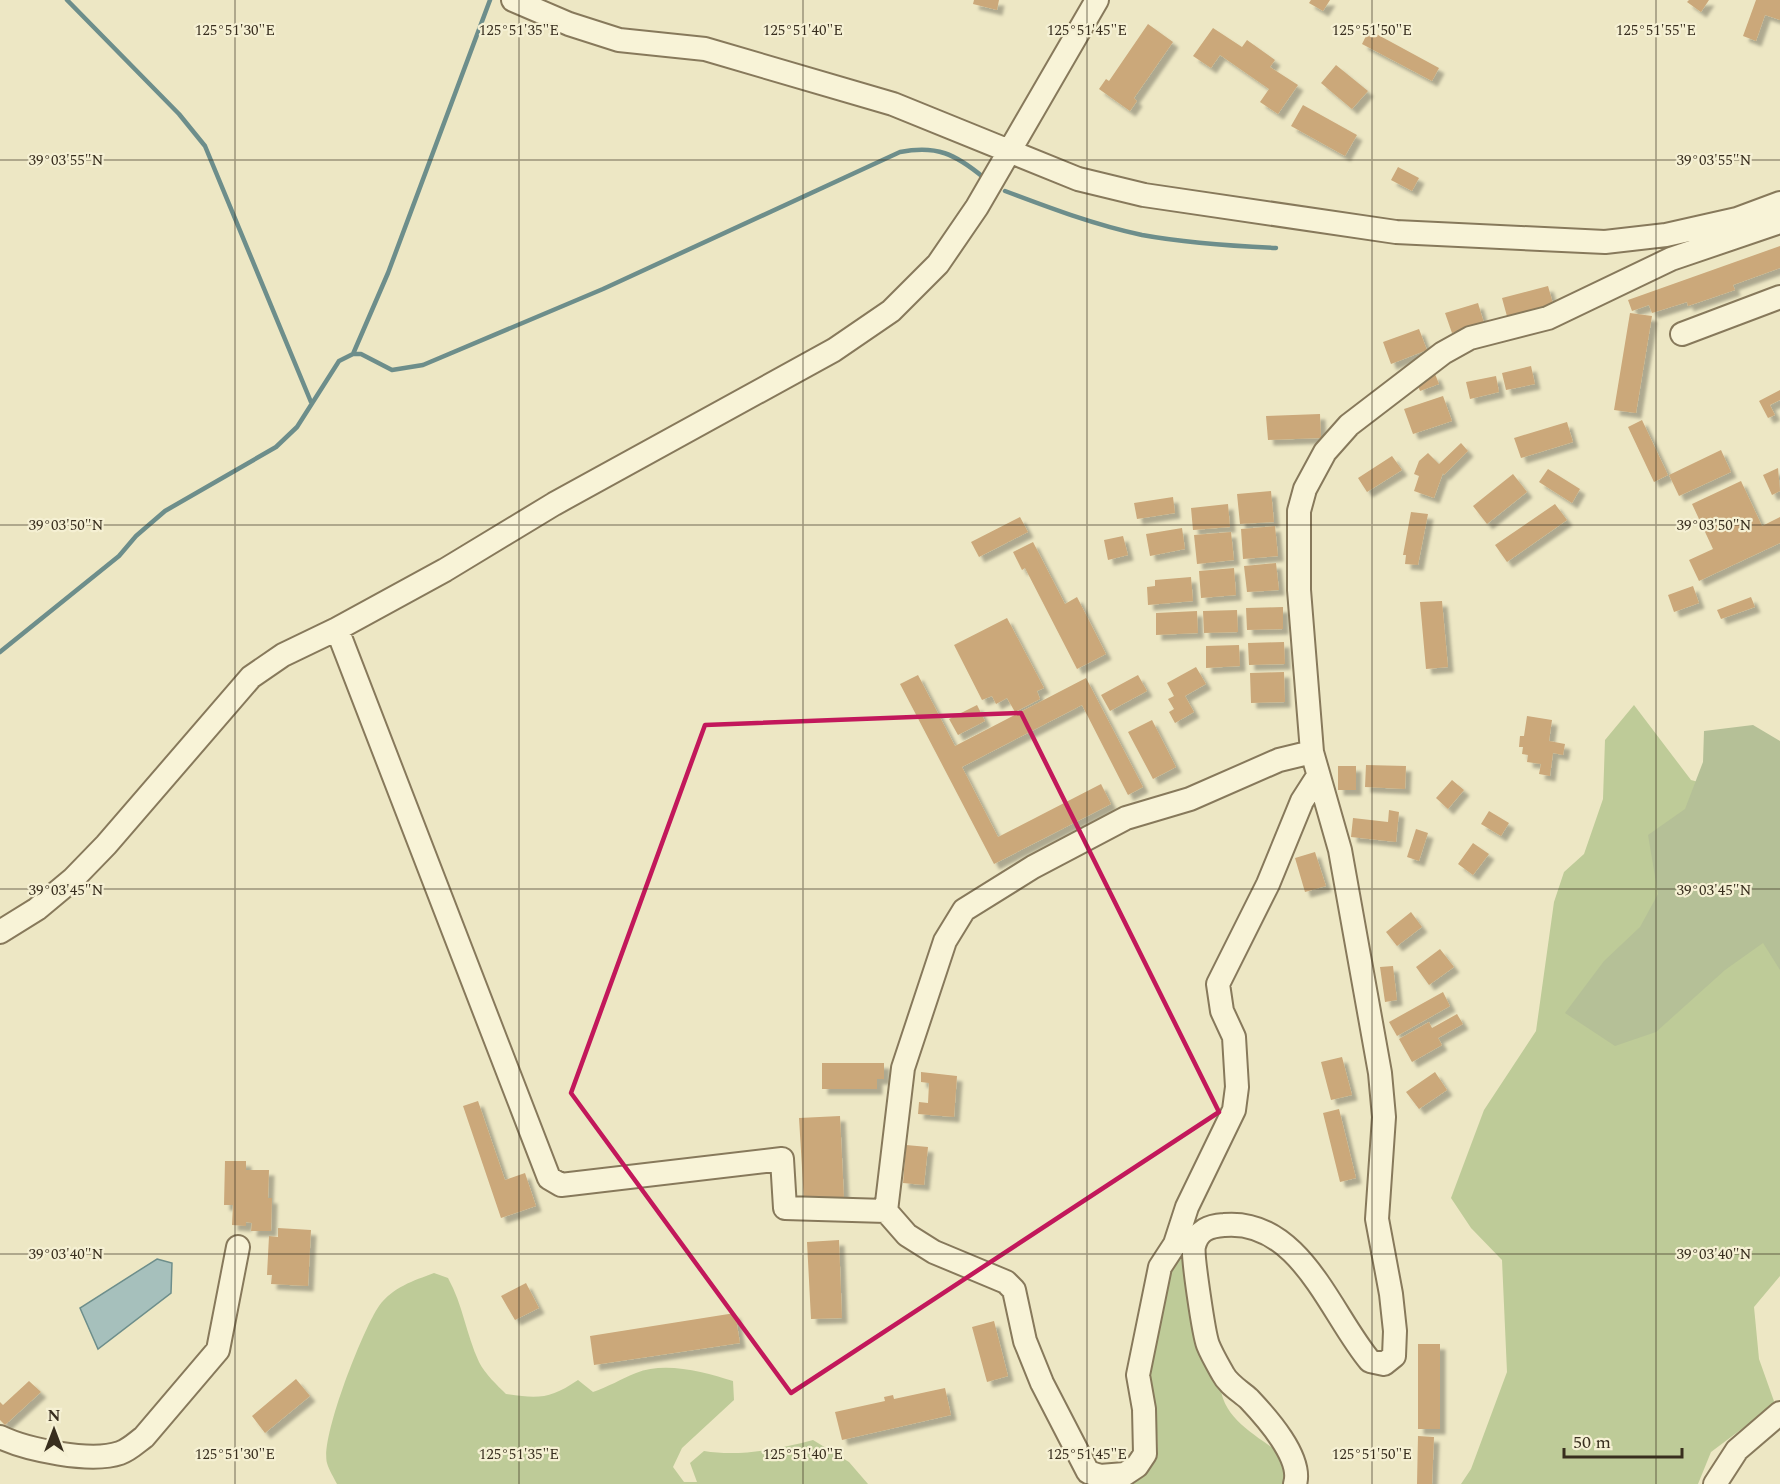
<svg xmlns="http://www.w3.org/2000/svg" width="1780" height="1484" font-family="Spectral,serif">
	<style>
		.green { fill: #becb98 }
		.cemetery { fill: #b5c097 }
		.water { fill: #a6c0bc; stroke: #6d8e8b; stroke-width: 1.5 }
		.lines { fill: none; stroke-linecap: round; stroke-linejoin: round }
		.stream { stroke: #6d8e8b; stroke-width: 4.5 }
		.building { fill: #cba87a; filter: url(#shadow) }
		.minor-casing { stroke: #87795b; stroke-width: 26 }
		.minor { stroke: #f8f3d7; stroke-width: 22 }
		.marked { fill: none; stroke: #c2185b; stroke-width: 4.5; stroke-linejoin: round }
		.ticks { fill: none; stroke: #382e1e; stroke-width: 1.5; stroke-opacity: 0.45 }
		.ticks-label { font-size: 15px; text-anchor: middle; fill: #382e1e; stroke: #f5f0d3; stroke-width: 4.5; stroke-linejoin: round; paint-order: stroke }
	</style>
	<defs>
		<filter id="shadow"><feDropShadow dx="5.5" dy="5.5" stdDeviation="1.5" flood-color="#0004"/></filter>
	</defs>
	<rect width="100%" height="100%" fill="#ede7c4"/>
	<path class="green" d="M 1634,705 L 1691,780 L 1738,793 L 1780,814 L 1780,1276 L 1754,1307 L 1759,1359 L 1775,1404 L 1711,1452 L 1698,1484 L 1461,1484 L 1471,1469 L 1507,1372 L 1502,1260 L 1471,1228 L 1451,1198 L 1484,1110 L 1536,1031 L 1554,902 L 1564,872 L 1584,854 L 1603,799 L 1605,740 Z
		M 1180,1256 L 1186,1263 L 1220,1382 C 1221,1423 1265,1438 1290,1462 L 1287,1484 L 1097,1484 L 1146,1474 L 1158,1452 L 1157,1431 L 1146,1375 L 1166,1268 Z
		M 434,1273 L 448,1278 C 463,1305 466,1334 479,1362 C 485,1374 497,1385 506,1394 C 539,1399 550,1399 578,1380 L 593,1392 C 608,1387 621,1379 636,1373 C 665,1361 704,1372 733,1381 L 734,1400 L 682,1448 L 673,1467 L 684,1482 L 697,1482 L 690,1463 L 704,1451 C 740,1457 779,1449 813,1440 L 849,1462 L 868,1484 L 337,1484 C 334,1478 329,1470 327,1463 C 320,1438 363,1329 379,1306 C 393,1287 413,1281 434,1273 Z"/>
	<path class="cemetery" d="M 1753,725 L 1780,741 L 1780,970 L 1763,943 L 1725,970 L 1656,1032 L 1615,1046 L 1565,1013 L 1604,961 L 1640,927 L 1658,894 L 1648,835 L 1685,809 L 1703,762 L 1704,731 Z"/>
	<path class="water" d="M 157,1259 L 172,1263 L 171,1293 L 98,1349 L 80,1308 Z"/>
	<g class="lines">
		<path class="stream" d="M 67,0 L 179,114 L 205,146 L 311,402
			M 1005,191 C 1050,208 1095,225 1142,235 C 1186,243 1231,246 1276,248
			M 353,354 L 388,273 L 490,0
			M 0,652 L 119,556 L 136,536 L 165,511 L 276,447 L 297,427 L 339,361 L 353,354 L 361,354 L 392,370 L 423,365 L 603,289 L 900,152 C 937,145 955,154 983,177"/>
	</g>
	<path class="building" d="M 974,0 L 999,0 L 997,10 L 973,4 Z
		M 1311,0 L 1330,0 L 1323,11 L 1309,3 Z
		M 1689,0 L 1709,0 L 1701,12 L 1687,2 Z
		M 1756,0 L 1780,0 L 1780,20 L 1765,15 L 1756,41 L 1743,36 Z
		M 1148,24 L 1173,42 L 1134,98 L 1137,101 L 1130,111 L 1099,89 L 1106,79 L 1109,81 Z
		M 1213,28 L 1242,47 L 1247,40 L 1275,60 L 1270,67 L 1298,85 L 1278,114 L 1260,102 L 1269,89 L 1220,55 L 1211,68 L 1193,56 Z
		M 1369,30 L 1439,68 L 1432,81 L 1362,44 Z
		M 1336,65 L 1368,91 L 1352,109 L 1321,83 Z
		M 1303,105 L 1357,135 L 1345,156 L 1291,126 Z
		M 1398,167 L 1419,178 L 1412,191 L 1391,180 Z
		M 1780,246 L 1780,268 L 1733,285 L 1735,290 L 1688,306 L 1687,302 L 1652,313 L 1649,305 L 1632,311 L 1628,300 Z
		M 1548,286 L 1554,307 L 1508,320 L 1502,298 Z
		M 1478,303 L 1484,323 L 1452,333 L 1445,313 Z
		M 1630,313 L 1652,316 L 1636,413 L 1614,410 Z
		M 1419,329 L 1427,350 L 1391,364 L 1383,342 Z
		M 1531,366 L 1535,384 L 1506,390 L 1502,373 Z
		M 1435,374 L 1439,384 L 1420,391 L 1416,381 Z
		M 1496,376 L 1499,392 L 1470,399 L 1466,382 Z
		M 1780,390 L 1780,400 L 1770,405 L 1775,415 L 1768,418 L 1759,401 Z
		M 1443,396 L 1452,421 L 1413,434 L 1404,409 Z
		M 1320,414 L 1321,438 L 1268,440 L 1266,416 Z
		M 1642,420 L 1668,475 L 1654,482 L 1628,427 Z
		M 1567,422 L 1573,442 L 1521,458 L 1514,438 Z
		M 1461,443 L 1468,451 L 1444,475 L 1443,473 L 1434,498 L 1414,491 L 1419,476 L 1414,474 L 1419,461 L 1428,453 L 1439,464 Z
		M 1721,450 L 1731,472 L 1679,496 L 1669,475 Z
		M 1392,456 L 1402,470 L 1367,492 L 1358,478 Z
		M 1778,468 L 1780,491 L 1772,495 L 1763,475 Z
		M 1548,469 L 1580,489 L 1572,503 L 1539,482 Z
		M 1513,474 L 1527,492 L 1487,524 L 1473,506 Z
		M 1741,481 L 1762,526 L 1780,517 L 1780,543 L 1699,581 L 1689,560 L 1713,549 L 1692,504 Z
		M 1271,491 L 1274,522 L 1240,524 L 1237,494 Z
		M 1173,497 L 1175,513 L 1137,519 L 1134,503 Z
		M 1228,504 L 1230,527 L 1193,530 L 1191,508 Z
		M 1555,504 L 1567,520 L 1507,562 L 1495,545 Z
		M 1411,512 L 1428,514 L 1418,565 L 1405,564 L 1406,555 L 1403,555 Z
		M 1020,517 L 1028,532 L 979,557 L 971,542 Z
		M 1275,526 L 1278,556 L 1243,559 L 1241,529 Z
		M 1182,528 L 1185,549 L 1150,556 L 1146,534 Z
		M 1231,532 L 1234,560 L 1197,564 L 1194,535 Z
		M 1123,536 L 1128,555 L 1108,560 L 1104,540 Z
		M 1033,542 L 1065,604 L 1077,597 L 1106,654 L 1077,669 L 1025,568 L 1022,570 L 1013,552 Z
		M 1276,563 L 1279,590 L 1247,592 L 1244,566 Z
		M 1234,568 L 1236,595 L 1201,598 L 1199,571 Z
		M 1191,577 L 1193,601 L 1148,605 L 1147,587 L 1155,586 L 1155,580 Z
		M 1693,586 L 1699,603 L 1674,612 L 1668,595 Z
		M 1751,597 L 1755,607 L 1721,619 L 1717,610 Z
		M 1442,601 L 1448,667 L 1426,669 L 1420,602 Z
		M 1283,607 L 1283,629 L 1247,630 L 1246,608 Z
		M 1237,610 L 1238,632 L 1204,633 L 1203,611 Z
		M 1197,611 L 1198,633 L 1156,635 L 1156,613 Z
		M 1007,618 L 1044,688 L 1037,691 L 1040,699 L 1015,712 L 1007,698 L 996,704 L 992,696 L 982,700 L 954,645 Z
		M 1284,642 L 1285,664 L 1249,665 L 1248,643 Z
		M 1239,645 L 1240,666 L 1206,668 L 1206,646 Z
		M 1196,667 L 1206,684 L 1185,696 L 1194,712 L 1175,723 L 1169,712 L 1174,709 L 1168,699 L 1174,696 L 1167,683 Z
		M 1284,672 L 1285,702 L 1251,703 L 1250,673 Z
		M 918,675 L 955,746 L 1086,678 L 1143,787 L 1128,795 L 1082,705 L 962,767 L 998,837 L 1101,784 L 1111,804 L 994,864 L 900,684 Z
		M 1138,675 L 1147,691 L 1110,711 L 1101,695 Z
		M 977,705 L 985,721 L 958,735 L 949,719 Z
		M 1527,716 L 1552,720 L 1549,741 L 1565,744 L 1563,755 L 1553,753 L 1550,776 L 1539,774 L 1541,764 L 1527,762 L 1528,755 L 1522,754 L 1523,747 L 1519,747 L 1520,736 L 1524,736 Z
		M 1152,720 L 1176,767 L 1153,779 L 1128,732 Z
		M 1366,765 L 1406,766 L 1405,789 L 1365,787 Z
		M 1338,766 L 1356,766 L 1356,790 L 1338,790 Z
		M 1452,780 L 1464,790 L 1448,809 L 1436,798 Z
		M 1389,810 L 1399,812 L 1396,842 L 1351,837 L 1353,818 L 1388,822 Z
		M 1489,811 L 1509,823 L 1501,836 L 1481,824 Z
		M 1416,829 L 1428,833 L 1419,861 L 1407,857 Z
		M 1473,843 L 1489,854 L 1473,875 L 1458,864 Z
		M 1315,852 L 1326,886 L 1305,892 L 1295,858 Z
		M 1411,912 L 1422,927 L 1397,946 L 1386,932 Z
		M 1440,949 L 1454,967 L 1429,985 L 1416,967 Z
		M 1393,966 L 1397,1000 L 1385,1002 L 1380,967 Z
		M 1443,992 L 1450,1006 L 1397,1036 L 1389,1022 Z
		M 1457,1014 L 1463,1024 L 1438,1038 L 1442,1045 L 1412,1062 L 1399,1039 L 1429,1022 L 1432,1028 Z
		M 1342,1057 L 1352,1095 L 1331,1100 L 1321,1062 Z
		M 822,1063 L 884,1063 L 884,1079 L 877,1079 L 877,1089 L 822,1089 Z
		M 921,1072 L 957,1076 L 954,1117 L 918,1114 L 919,1102 L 928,1103 L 929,1083 L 921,1082 Z
		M 1435,1072 L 1447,1090 L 1419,1109 L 1406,1092 Z
		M 478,1101 L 505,1180 L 525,1173 L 536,1206 L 501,1218 L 463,1106 Z
		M 1339,1109 L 1356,1178 L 1340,1182 L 1323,1113 Z
		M 840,1116 L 844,1199 L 804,1201 L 799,1118 Z
		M 906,1145 L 928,1147 L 924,1185 L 903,1183 Z
		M 225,1161 L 246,1161 L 246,1170 L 269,1170 L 268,1198 L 272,1198 L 271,1231 L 251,1231 L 252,1223 L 246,1222 L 246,1226 L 232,1225 L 233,1205 L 224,1205 Z
		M 278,1228 L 311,1230 L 308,1286 L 271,1284 L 272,1275 L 267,1275 L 269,1236 L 278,1237 Z
		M 839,1240 L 842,1318 L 811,1319 L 807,1242 Z
		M 526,1283 L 539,1308 L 515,1320 L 501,1296 Z
		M 735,1313 L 740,1343 L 594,1365 L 590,1336 Z
		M 994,1321 L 1008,1376 L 987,1382 L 972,1327 Z
		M 1418,1344 L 1440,1344 L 1440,1429 L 1418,1429 Z
		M 296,1379 L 310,1396 L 265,1433 L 252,1416 Z
		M 29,1381 L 41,1392 L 5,1425 L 0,1420 L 0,1402 L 3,1405 Z
		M 945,1388 L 951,1415 L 842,1440 L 835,1412 L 885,1401 L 884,1397 L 893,1395 L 894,1399 Z
		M 1418,1436 L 1434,1437 L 1432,1484 L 1417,1484 Z"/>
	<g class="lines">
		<defs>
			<path id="minor" d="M 513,0 L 569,24 L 619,40 L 705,49 L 893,104 L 1078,179 L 1144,195 L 1396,232 L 1605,242 L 1666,235 L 1737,219 L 1780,203
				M 1682,334 L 1780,297
				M 337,629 L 549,1178 L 561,1185 L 782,1159 L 785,1208 L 886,1211 L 907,1235 L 934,1252 L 1006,1282 L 1014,1290 L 1025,1341 L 1042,1383 L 1088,1472 L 1100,1476 L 1125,1474 L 1137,1466 L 1145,1454 L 1144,1409 L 1138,1375 L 1160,1267 L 1175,1244 L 1187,1207 L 1234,1110 L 1237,1087 L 1234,1037 L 1222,1011 L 1218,984 L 1268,884 L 1302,801 L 1318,776
				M 0,932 L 37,909 L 73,879 L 106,845 L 251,677 L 283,655 L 337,629 L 445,570 L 554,504 L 834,350 L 891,311 L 938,264 L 977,207 L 1097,0
				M 886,1211 L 903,1068 L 945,941 L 964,910 L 1033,867 L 1126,818 L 1190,799 L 1279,760 L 1312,752
				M 0,1437 C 27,1450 91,1463 120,1453 C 129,1450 136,1443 144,1437 L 218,1350 L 238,1247
				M 1295,1484 C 1303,1458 1266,1417 1249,1399 C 1240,1391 1228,1384 1223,1374 C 1218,1365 1212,1355 1208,1345 C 1204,1335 1192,1255 1194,1246 C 1198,1230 1209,1226 1224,1225 C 1300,1218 1331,1315 1370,1361 L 1384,1364 L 1394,1356 L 1395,1331 L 1391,1294 L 1377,1219 L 1384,1117 L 1380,1073 L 1340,850 L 1312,752 L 1299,590 L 1299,511 L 1305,489 L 1325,452 L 1349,425 L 1443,353 L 1470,338 L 1548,318 L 1671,259 L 1780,222
				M 1715,1484 L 1737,1450 L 1780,1413"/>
		</defs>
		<use href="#minor" class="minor-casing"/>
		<use href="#minor" class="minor"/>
	</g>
	<path class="marked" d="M 1021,713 L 1219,1112 L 791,1393 L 571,1093 L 705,725 Z"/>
	<path class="ticks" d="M 235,0 L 235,1484M 519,0 L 519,1484M 803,0 L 803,1484M 1087,0 L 1087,1484M 1372,0 L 1372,1484M 1656,0 L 1656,1484M 0,160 L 1780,160M 0,525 L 1780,525M 0,889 L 1780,889M 0,1254 L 1780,1254"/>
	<g class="ticks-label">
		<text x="235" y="35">125°51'30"E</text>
		<text x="519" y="35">125°51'35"E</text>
		<text x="803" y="35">125°51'40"E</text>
		<text x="1087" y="35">125°51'45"E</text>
		<text x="1372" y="35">125°51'50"E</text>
		<text x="1656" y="35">125°51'55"E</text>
		<text x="66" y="165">39°03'55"N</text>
		<text x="1714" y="165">39°03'55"N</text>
		<text x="66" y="530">39°03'50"N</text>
		<text x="1714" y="530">39°03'50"N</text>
		<text x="66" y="895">39°03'45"N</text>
		<text x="1714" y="895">39°03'45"N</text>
		<text x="66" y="1259">39°03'40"N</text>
		<text x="1714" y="1259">39°03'40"N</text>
		<text x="235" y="1459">125°51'30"E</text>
		<text x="519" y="1459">125°51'35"E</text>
		<text x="803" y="1459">125°51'40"E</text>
		<text x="1087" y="1459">125°51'45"E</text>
		<text x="1372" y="1459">125°51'50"E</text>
	</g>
	<g transform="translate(54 1430)" stroke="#f5f0d3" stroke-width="4.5" paint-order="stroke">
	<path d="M0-4.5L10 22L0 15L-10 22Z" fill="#382e1e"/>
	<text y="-9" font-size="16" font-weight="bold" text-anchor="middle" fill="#382e1e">N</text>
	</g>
	<path d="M1564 1448v9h118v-9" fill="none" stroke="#382e1e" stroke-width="3"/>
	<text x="1573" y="1448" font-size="18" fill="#382e1e" stroke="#f5f0d3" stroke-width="4.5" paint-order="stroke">50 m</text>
</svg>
